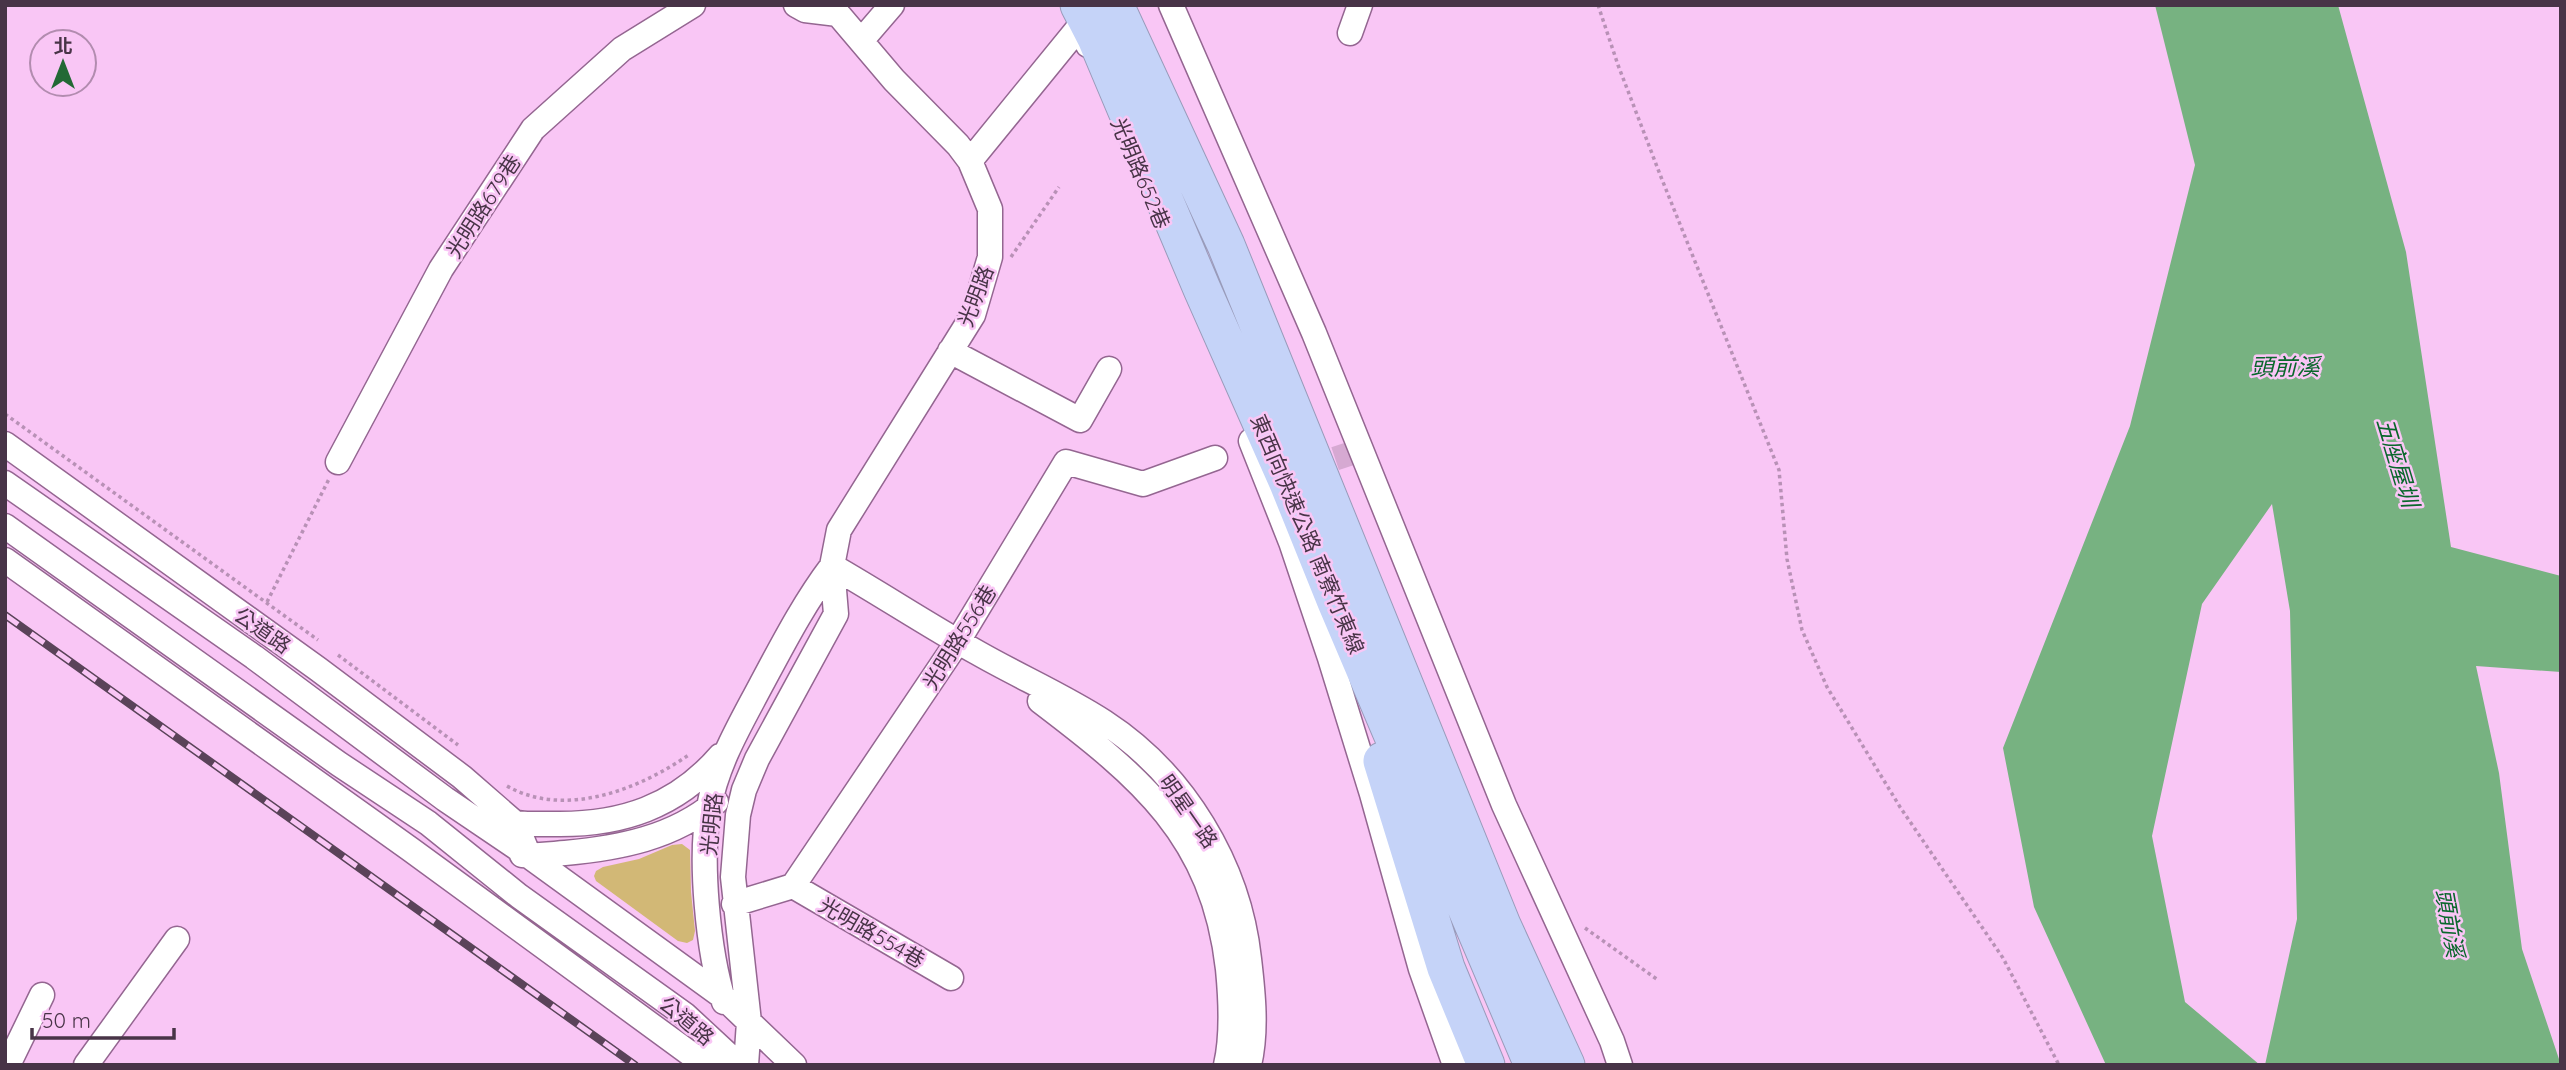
<svg xmlns="http://www.w3.org/2000/svg" width="2566" height="1070" font-family="Quicksand,'Noto Sans TC',sans-serif">
	<style>
		.green { fill: #d2b876 }
		.water { fill: #77b281 }
		.lines { fill: none; stroke-linecap: round; stroke-linejoin: round }
		.minor-tunnel { stroke: #d6a9d2; stroke-width: 24; stroke-dasharray: 24 12; stroke-linecap: butt }
		.minor-casing { stroke: #946691; stroke-width: 27 }
		.highway-casing { stroke: #999bba; stroke-width: 39 }
		.path { stroke: #b891b6; stroke-width: 3.5; stroke-dasharray: 3.5 3.5; stroke-linecap: butt }
		.minor { stroke: #fff; stroke-width: 24 }
		.highway { stroke: #c5d3f8; stroke-width: 37 }
		.rail-casing { stroke: #5a4359; stroke-width: 8 }
		.rail { stroke: #f9c6f5; stroke-width: 5; stroke-dasharray: 16; stroke-linecap: butt }
		.labels { text-anchor: middle; dominant-baseline: central; stroke-width: 5; stroke-linejoin: round; paint-order: stroke }
		.street-label { font-size: 21px; fill: #483447; stroke: #f9c6f5 }
		.water-label { font-size: 23px; font-style: italic; fill: #09672b; stroke: #f9c6f5 }
	</style>
	<rect width="100%" height="100%" fill="#f9c6f5"/>
	<path class="green" d="M 682,844 L 690,850 L 691,892 L 695,931 L 693,940 L 687,943 L 678,941 L 596,881 L 594,876 L 596,871 L 603,867 L 639,859 L 672,845 Z"/>
	<path class="water" d="M 2155,5 L 2338,5 L 2406,252 L 2451,547 L 2561,576 L 2561,672 L 2476,666 L 2499,773 L 2522,949 L 2561,1065 L 2265,1065 L 2297,919 L 2290,611 L 2272,504 L 2202,604 L 2152,836 L 2185,1002 L 2260,1065 L 2106,1065 L 2034,907 L 2003,748 L 2130,426 L 2195,165 Z"/>
	<g class="lines">
		<path class="minor-tunnel" d="M 1301,470 L 1361,450"/>
		<defs>
			<path id="minor" d="M 796,5 L 805,10 L 838,14
				M 1171,5 L 1314,333 L 1504,805 L 1612,1041 L 1620,1065
				M 1350,33 L 1360,5
				M 861,41 L 892,5
				M 970,161 L 1080,26 L 1088,45
				M 950,351 L 1080,420 L 1109,369
				M 1251,441 L 1291,542 L 1330,658 L 1372,794 L 1421,969 L 1455,1065
				M 5,444 L 318,669 L 462,777 L 516,824 L 529,856
				M 338,462 L 441,269 L 533,129 L 622,49 L 693,5
				M 5,483 L 254,657 L 445,799 L 529,856 L 722,996 L 794,1065
				M 5,526 L 339,764 L 428,823 L 519,896 L 685,1015 L 739,1065
				M 5,560 L 410,849 L 692,1055 L 726,1065
				M 832,566 C 881,594 929,626 978,653 C 1020,677 1064,696 1104,722 C 1184,774 1239,865 1249,959 C 1253,993 1257,1031 1249,1065
				M 1040,701 C 1140,777 1213,836 1228,969 C 1231,1000 1233,1035 1226,1065
				M 501,820 C 519,825 536,824 555,824 C 621,825 676,807 720,756
				M 522,855 C 536,856 551,854 565,853 C 619,848 673,838 716,802
				M 793,886 L 951,978
				M 734,904 L 793,886 L 958,641 L 1066,462 L 1143,484 L 1215,458
				M 724,1002 C 708,952 699,858 709,807 C 717,763 741,723 761,685 C 783,644 804,603 832,566
				M 8,1065 L 42,995
				M 86,1065 L 177,939
				M 746,1065 L 749,1022 L 733,877 L 738,815 L 744,790 L 757,759 L 836,614 L 832,566 L 839,530 L 973,315 L 990,257 L 990,209 L 970,161 L 958,145 L 894,80 L 838,14 L 833,5"/>
			<path id="highway" d="M 1079,5 L 1096,38 L 1202,289 L 1288,483 L 1336,602 L 1533,1065
				M 1115,5 L 1226,245 L 1502,925 L 1566,1065
				M 1382,761 L 1446,968 L 1486,1065"/>
		</defs>
		<use href="#minor" class="minor-casing"/>
		<use href="#highway" class="highway-casing"/>
		<path class="path" d="M 1598,5 L 1618,65 L 1661,177 L 1779,470 L 1787,559 L 1802,630 L 1827,687 L 1900,807 L 2003,958 L 2059,1065
			M 1011,257 L 1059,187
			M 5,414 L 318,640
			M 267,602 L 329,479
			M 338,655 L 458,745
			M 507,786 C 565,819 640,789 690,754
			M 1585,928 L 1658,980"/>
		<use href="#minor" class="minor"/>
		<use href="#highway" class="highway"/>
		<defs>
			<path id="rail" d="M 5,615 L 635,1065"/>
		</defs>
		<use href="#rail" class="rail-casing"/>
		<use href="#rail" class="rail"/>
	</g>
	<g class="labels">
		<g class="street-label">
			<text transform="translate(1141 173) rotate(67)">光明路652巷</text>
			<text transform="translate(483 206) rotate(-57)">光明路679巷</text>
			<text transform="translate(975 296) rotate(-69)">光明路</text>
			<text transform="translate(1308 534) rotate(67)">東西向快速公路 南寮竹東線</text>
			<text transform="translate(263 630) rotate(35)">公道路</text>
			<text transform="translate(959 637) rotate(-58)">光明路556巷</text>
			<text transform="translate(1189 811) rotate(55)">明星一路</text>
			<text transform="translate(711 824) rotate(-84)">光明路</text>
			<text transform="translate(872 932) rotate(30)">光明路554巷</text>
			<text transform="translate(687 1020) rotate(40)">公道路</text>
		</g>
		<g class="water-label">
			<text x="2285" y="366">頭前溪</text>
			<text transform="translate(2398 462) rotate(73)">五座屋圳</text>
			<text transform="translate(2450 923) rotate(80)">頭前溪</text>
		</g>
	</g>
	<rect width="2566" height="1070" fill="none" stroke="#483447" stroke-width="14"/>
	<g transform="translate(63 63)"><circle r="33" fill="#f9c6f5" stroke="#b28caf" stroke-width="2"/>
	<path d="M0-5L12 26L0 18L-12 26Z" fill="#236935"/>
	<text y="-10" font-size="19" font-weight="bold" text-anchor="middle" fill="#483447">北</text>
	</g>
	<path d="M32 1028v10h142v-10" fill="none" stroke="#483447" stroke-width="3.5"/>
	<text x="42" y="1028" font-size="21" fill="#483447" stroke="#f9c6f5" stroke-width="5" paint-order="stroke">50 m</text>
</svg>
